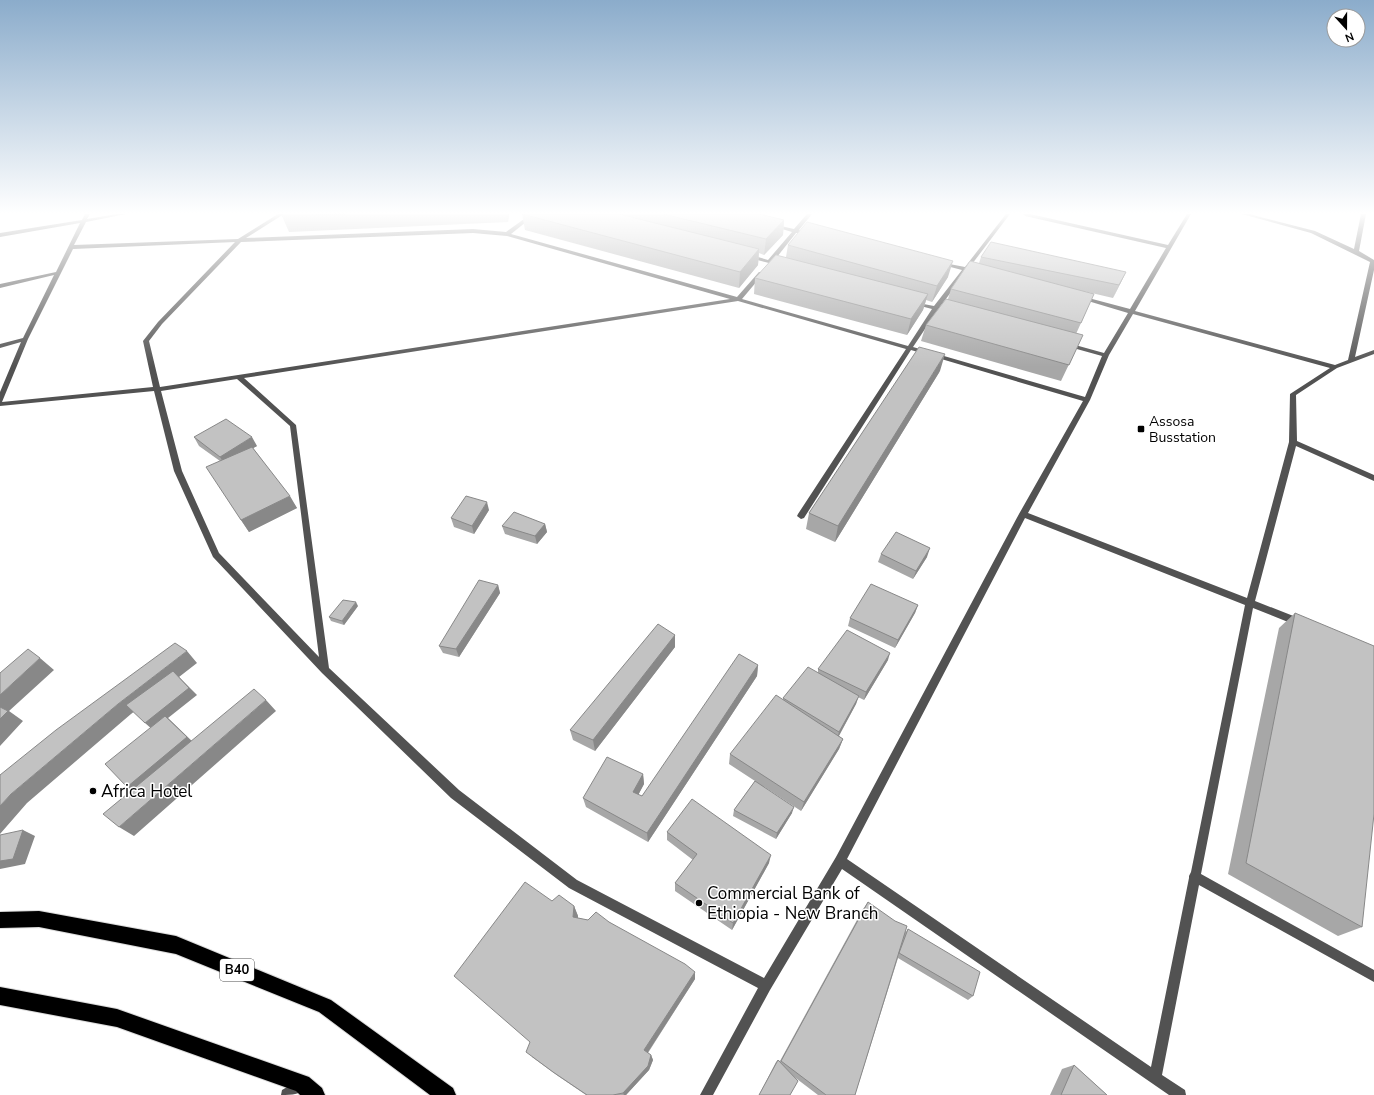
<svg xmlns="http://www.w3.org/2000/svg" width="1374" height="1095" font-family="'Nunito Sans',sans-serif">
	<style>
		.lines { fill: none; stroke-linecap: round; stroke-linejoin: round }
		.highway-casing { stroke: #dbdbdb; stroke-width: 2 }
		.street { fill: #525252; fill-rule: evenodd }
		.highway { fill: #000; fill-rule: evenodd }
		.wall { fill: #a7a7a7 }
		.shaded-wall { fill: #888 }
		.building { fill: #c2c2c2; stroke: #888 }
		.poi-dot { fill: #000; stroke: #fff; stroke-width: 1.5 }
		.labels { text-anchor: middle; dominant-baseline: central; stroke-width: 3; stroke-linejoin: round; paint-order: stroke }
		.shield { fill: #fff; stroke: #4c4c4c; stroke-width: 1 }
		.shield-label { font-size: 13px; font-weight: bold; fill: #000 }
		.poi-label { font-size: 14px; fill: #000; stroke: #fff; text-anchor: start }
		.near-poi-label { font-size: 17px; fill: #000; stroke: #fff; text-anchor: start }
	</style>
	<rect width="100%" height="100%" fill="#fff"/>
	<g class="lines">
		<defs>
			<path id="highway" d="M 39,911 L 176,936 L 331,1000 L 453,1088 L 456,1095 L 430,1095 L 319,1012 L 176,954 L 39,927 L 0,928 L 0,912 Z
				M 0,987 L 117,1009 L 309,1077 L 322,1088 L 325,1095 L 300,1095 L 296,1091 L 117,1027 L 0,1005 Z"/>
		</defs>
		<use href="#highway" class="highway-casing"/>
		<path class="street" d="M 85,214 L 90,214 L 87,219 L 117,214 L 126,214 L 86,222 L 74,245 L 238,239 L 278,214 L 284,214 L 246,238 L 473,229 L 506,232 L 531,214 L 536,214 L 511,234 L 737,297 L 759,272 L 763,272 L 763,274 L 742,299 L 908,346 L 932,309 L 913,304 L 913,302 L 934,306 L 962,270 L 939,264 L 939,262 L 965,267 L 1006,214 L 1010,214 L 969,268 L 977,270 L 977,272 L 967,271 L 939,308 L 950,311 L 950,313 L 937,311 L 913,347 L 1085,397 L 1102,356 L 1066,346 L 1065,345 L 1068,343 L 1104,353 L 1128,313 L 1078,298 L 1081,296 L 1130,309 L 1166,248 L 1025,216 L 1023,214 L 1030,214 L 1168,245 L 1187,214 L 1191,214 L 1135,311 L 1335,365 L 1348,360 L 1370,262 L 1311,233 L 1242,214 L 1249,214 L 1315,231 L 1354,249 L 1361,214 L 1366,214 L 1359,251 L 1374,260 L 1374,270 L 1355,357 L 1374,350 L 1374,354 L 1337,368 L 1296,395 L 1297,441 L 1374,475 L 1374,481 L 1296,446 L 1255,601 L 1301,619 L 1302,622 L 1301,625 L 1298,626 L 1253,608 L 1201,874 L 1374,970 L 1374,982 L 1199,885 L 1162,1075 L 1185,1090 L 1186,1095 L 1169,1095 L 842,869 L 770,990 L 713,1095 L 700,1095 L 758,988 L 569,888 L 451,798 L 322,673 L 213,557 L 174,471 L 154,391 L 0,406 L 0,392 L 21,342 L 0,348 L 0,344 L 23,338 L 54,275 L 0,288 L 0,284 L 56,272 L 80,223 L 0,237 L 0,233 L 82,220 ZM 473,233 L 507,236 L 730,299 L 160,387 L 149,341 L 162,324 L 241,242 ZM 235,242 L 158,322 L 143,341 L 153,387 L 2,402 L 28,339 L 73,249 ZM 738,301 L 906,349 L 798,514 L 797,516 L 801,519 L 804,518 L 911,350 L 1083,401 L 1019,514 L 836,857 L 764,978 L 577,880 L 459,790 L 329,668 L 296,425 L 244,378 ZM 1133,314 L 1330,368 L 1290,394 L 1289,442 L 1247,598 L 1028,513 L 1090,400 L 1109,355 ZM 237,379 L 290,426 L 319,657 L 219,553 L 182,471 L 161,391 ZM 1025,518 L 1245,605 L 1191,872 L 1189,876 L 1189,878 L 1151,1067 L 847,859 Z
			M 807,214 L 812,214 L 799,230 L 801,231 L 801,233 L 796,233 L 773,262 L 777,263 L 777,265 L 746,257 L 746,255 L 748,254 L 768,260 L 792,232 L 772,226 L 772,224 L 794,229 Z
			M 301,1079 L 306,1080 L 307,1085 C 302,1095 292,1095 281,1095 L 282,1090 Z"/>
		<use href="#highway" class="highway"/>
	</g>
	<path class="wall" d="M 284,214 L 509,214 L 508,222 L 289,232 L 282,216 Z
		M 522,214 L 759,214 L 784,220 L 783,235 L 764,255 L 759,253 L 758,265 L 739,288 L 525,230 Z
		M 788,245 L 948,277 L 932,302 L 926,300 L 923,310 L 907,335 L 754,294 L 755,278 L 786,257 Z
		M 981,257 L 1126,272 L 1113,298 L 1083,291 L 1094,294 L 1076,334 L 1083,335 L 1061,381 L 921,341 L 926,325 L 948,299 L 951,289 L 979,263 Z
		M 940,371 L 835,542 L 806,529 L 809,513 Z
		M 194,437 L 257,446 L 253,448 L 297,508 L 249,532 L 241,520 L 220,461 L 199,446 Z
		M 489,510 L 474,534 L 454,527 L 451,518 Z
		M 545,524 L 547,532 L 537,544 L 505,534 L 502,526 Z
		M 881,554 L 927,557 L 913,579 L 878,562 Z
		M 498,585 L 500,593 L 459,657 L 443,653 L 439,646 Z
		M 918,605 L 915,613 L 895,648 L 848,626 L 850,618 Z
		M 358,606 L 344,625 L 331,621 L 329,617 Z
		M 1295,613 L 1362,927 L 1338,936 L 1228,874 L 1279,628 Z
		M 675,635 L 675,647 L 595,751 L 573,740 L 570,730 Z
		M 888,660 L 864,700 L 858,697 L 856,704 L 839,736 L 843,739 L 839,749 L 801,811 L 763,786 L 792,813 L 776,839 L 733,816 L 734,810 L 755,781 L 729,764 L 730,754 L 783,699 L 783,698 L 818,673 L 818,669 Z
		M 758,665 L 757,676 L 648,842 L 586,807 L 583,798 L 643,774 L 644,784 L 638,795 L 642,796 Z
		M 667,832 L 769,863 L 732,930 L 675,891 L 675,883 L 693,860 L 667,840 Z
		M 552,901 L 574,906 L 578,916 L 578,918 L 588,920 L 609,922 L 695,979 L 648,1053 L 651,1055 L 653,1060 L 649,1070 L 626,1095 L 586,1095 L 558,1076 L 532,1057 Z
		M 868,902 L 906,932 L 908,929 L 973,996 L 968,1000 L 898,958 L 855,1095 L 818,1095 L 793,1076 L 790,1095 L 759,1095 L 776,1062 L 778,1060 L 780,1061 L 863,909 Z
		M 1074,1065 L 1107,1095 L 1050,1095 L 1062,1069 Z"/>
	<path class="shaded-wall" d="M 507,214 L 509,214 L 508,222 Z
		M 784,220 L 783,235 L 764,255 L 766,239 Z
		M 759,249 L 758,265 L 739,288 L 740,272 Z
		M 953,261 L 948,277 L 932,302 L 937,286 Z
		M 1126,272 L 1113,298 L 1119,285 Z
		M 928,294 L 923,310 L 907,335 L 911,319 Z
		M 945,354 L 940,371 L 835,542 L 838,526 Z
		M 252,437 L 257,446 L 225,465 L 220,457 Z
		M 290,496 L 297,508 L 249,532 L 241,520 Z
		M 487,502 L 489,510 L 474,534 L 472,526 Z
		M 545,524 L 547,532 L 537,544 L 535,536 Z
		M 930,548 L 927,557 L 913,579 L 916,571 Z
		M 498,585 L 500,593 L 459,657 L 456,649 Z
		M 356,602 L 358,606 L 344,625 L 342,621 Z
		M 918,605 L 915,613 L 895,648 L 898,640 Z
		M 675,635 L 675,647 L 595,751 L 593,740 Z
		M 187,651 L 197,663 L 179,677 L 197,695 L 168,718 L 195,744 L 136,793 L 127,787 L 153,730 L 145,723 L 179,677 L 131,714 L 27,803 L 0,834 L 0,806 L 11,794 L 118,704 Z
		M 890,653 L 888,660 L 864,700 L 866,692 Z
		M 40,658 L 54,670 L 9,711 L 23,721 L 0,746 L 0,695 Z
		M 758,665 L 757,676 L 648,842 L 647,833 Z
		M 859,696 L 856,704 L 837,739 L 839,732 Z
		M 266,700 L 276,711 L 134,836 L 119,827 Z
		M 843,739 L 839,749 L 801,811 L 804,802 Z
		M 643,774 L 644,784 L 635,801 L 633,792 Z
		M 794,807 L 792,813 L 776,839 L 777,833 Z
		M 23,830 L 35,836 L 25,864 L 0,869 L 0,861 Z
		M 771,855 L 769,863 L 732,930 L 733,923 Z
		M 574,906 L 578,916 L 577,926 L 573,917 Z
		M 695,972 L 695,979 L 646,1055 L 644,1050 Z
		M 651,1055 L 653,1060 L 649,1070 L 626,1095 L 624,1095 L 623,1093 Z"/>
	<path class="building" d="M 284,214 L 345,214 L 282,216 Z
		M 522,214 L 619,214 L 759,249 L 740,272 Z
		M 663,214 L 759,214 L 784,220 L 766,239 Z
		M 807,222 L 953,261 L 937,286 L 788,245 Z
		M 991,242 L 1126,272 L 1119,285 L 981,257 Z
		M 776,255 L 928,294 L 911,319 L 755,278 Z
		M 970,261 L 1094,294 L 1081,323 L 951,289 Z
		M 946,299 L 1083,335 L 1069,365 L 926,325 Z
		M 919,347 L 945,354 L 838,526 L 809,513 Z
		M 226,419 L 252,437 L 220,457 L 194,437 Z
		M 252,447 L 290,496 L 241,520 L 206,467 Z
		M 466,496 L 487,502 L 472,526 L 451,518 Z
		M 514,512 L 545,524 L 535,536 L 502,526 Z
		M 896,532 L 930,548 L 916,571 L 881,554 Z
		M 479,580 L 498,585 L 456,649 L 439,646 Z
		M 871,584 L 918,605 L 898,640 L 850,618 Z
		M 343,600 L 356,602 L 342,621 L 329,617 Z
		M 1295,613 L 1374,646 L 1374,814 L 1362,927 L 1246,863 Z
		M 658,624 L 675,635 L 593,740 L 570,730 Z
		M 847,630 L 890,653 L 866,692 L 818,669 Z
		M 175,643 L 187,651 L 118,704 L 11,794 L 0,806 L 0,775 L 56,730 Z
		M 28,649 L 40,658 L 0,695 L 0,673 Z
		M 739,654 L 758,665 L 647,833 L 583,798 L 607,757 L 643,774 L 633,792 L 642,796 Z
		M 808,667 L 859,696 L 839,732 L 783,698 Z
		M 173,671 L 189,688 L 145,723 L 126,705 Z
		M 254,689 L 266,700 L 119,827 L 103,814 Z
		M 776,695 L 843,739 L 804,802 L 730,754 Z
		M 0,707 L 8,711 L 0,719 Z
		M 165,716 L 187,737 L 127,787 L 105,764 Z
		M 755,781 L 794,807 L 777,833 L 734,810 Z
		M 692,799 L 771,855 L 733,923 L 675,883 L 697,854 L 667,832 Z
		M 23,830 L 13,859 L 0,861 L 0,835 Z
		M 525,882 L 552,901 L 559,895 L 574,906 L 573,917 L 588,920 L 596,912 L 609,922 L 685,964 L 695,972 L 644,1050 L 651,1055 L 648,1066 L 623,1093 L 613,1095 L 587,1095 L 553,1072 L 526,1052 L 530,1042 L 454,976 Z
		M 868,902 L 895,921 L 907,926 L 855,1095 L 826,1095 L 781,1061 Z
		M 908,929 L 980,972 L 973,996 L 899,953 Z
		M 778,1060 L 798,1081 L 790,1095 L 759,1095 Z
		M 1074,1065 L 1107,1095 L 1061,1095 Z"/>
	<linearGradient id="sky" x2="0" y2="1"><stop stop-color="#8baccb"/><stop offset="0.58" stop-color="#fff"/><stop offset="1" stop-color="#fff" stop-opacity="0"/></linearGradient>
	<rect width="1374" height="367" fill="url(#sky)"/>
	<g class="poi-dot">
		<rect x="1137" y="425" width="8" height="8" rx="2"/>
		<circle cx="93" cy="791" r="4"/>
		<circle cx="699" cy="903" r="4"/>
	</g>
	<g class="labels">
		<rect class="shield" x="220" y="959" width="34" height="22" rx="3"/>
		<g class="shield-label">
			<text x="237" y="970">B40</text>
		</g>
		<g class="poi-label">
			<text x="1149" y="421">Assosa<tspan x="1149" dy="16">Busstation</tspan></text>
		</g>
		<g class="near-poi-label">
			<text x="101" y="791">Africa Hotel</text>
			<text x="707" y="893">Commercial Bank of<tspan x="707" dy="20">Ethiopia - New Branch</tspan></text>
		</g>
	</g>
	<g transform="translate(1346 28) rotate(159)"><circle r="19" fill="#ffffff" stroke="#999999"/>
	<path d="M0-3L7 15L0 10L-7 15Z" fill="#000000"/>
	<text y="-6" font-size="11" font-weight="bold" text-anchor="middle" fill="#000000">N</text>
	</g>
</svg>
